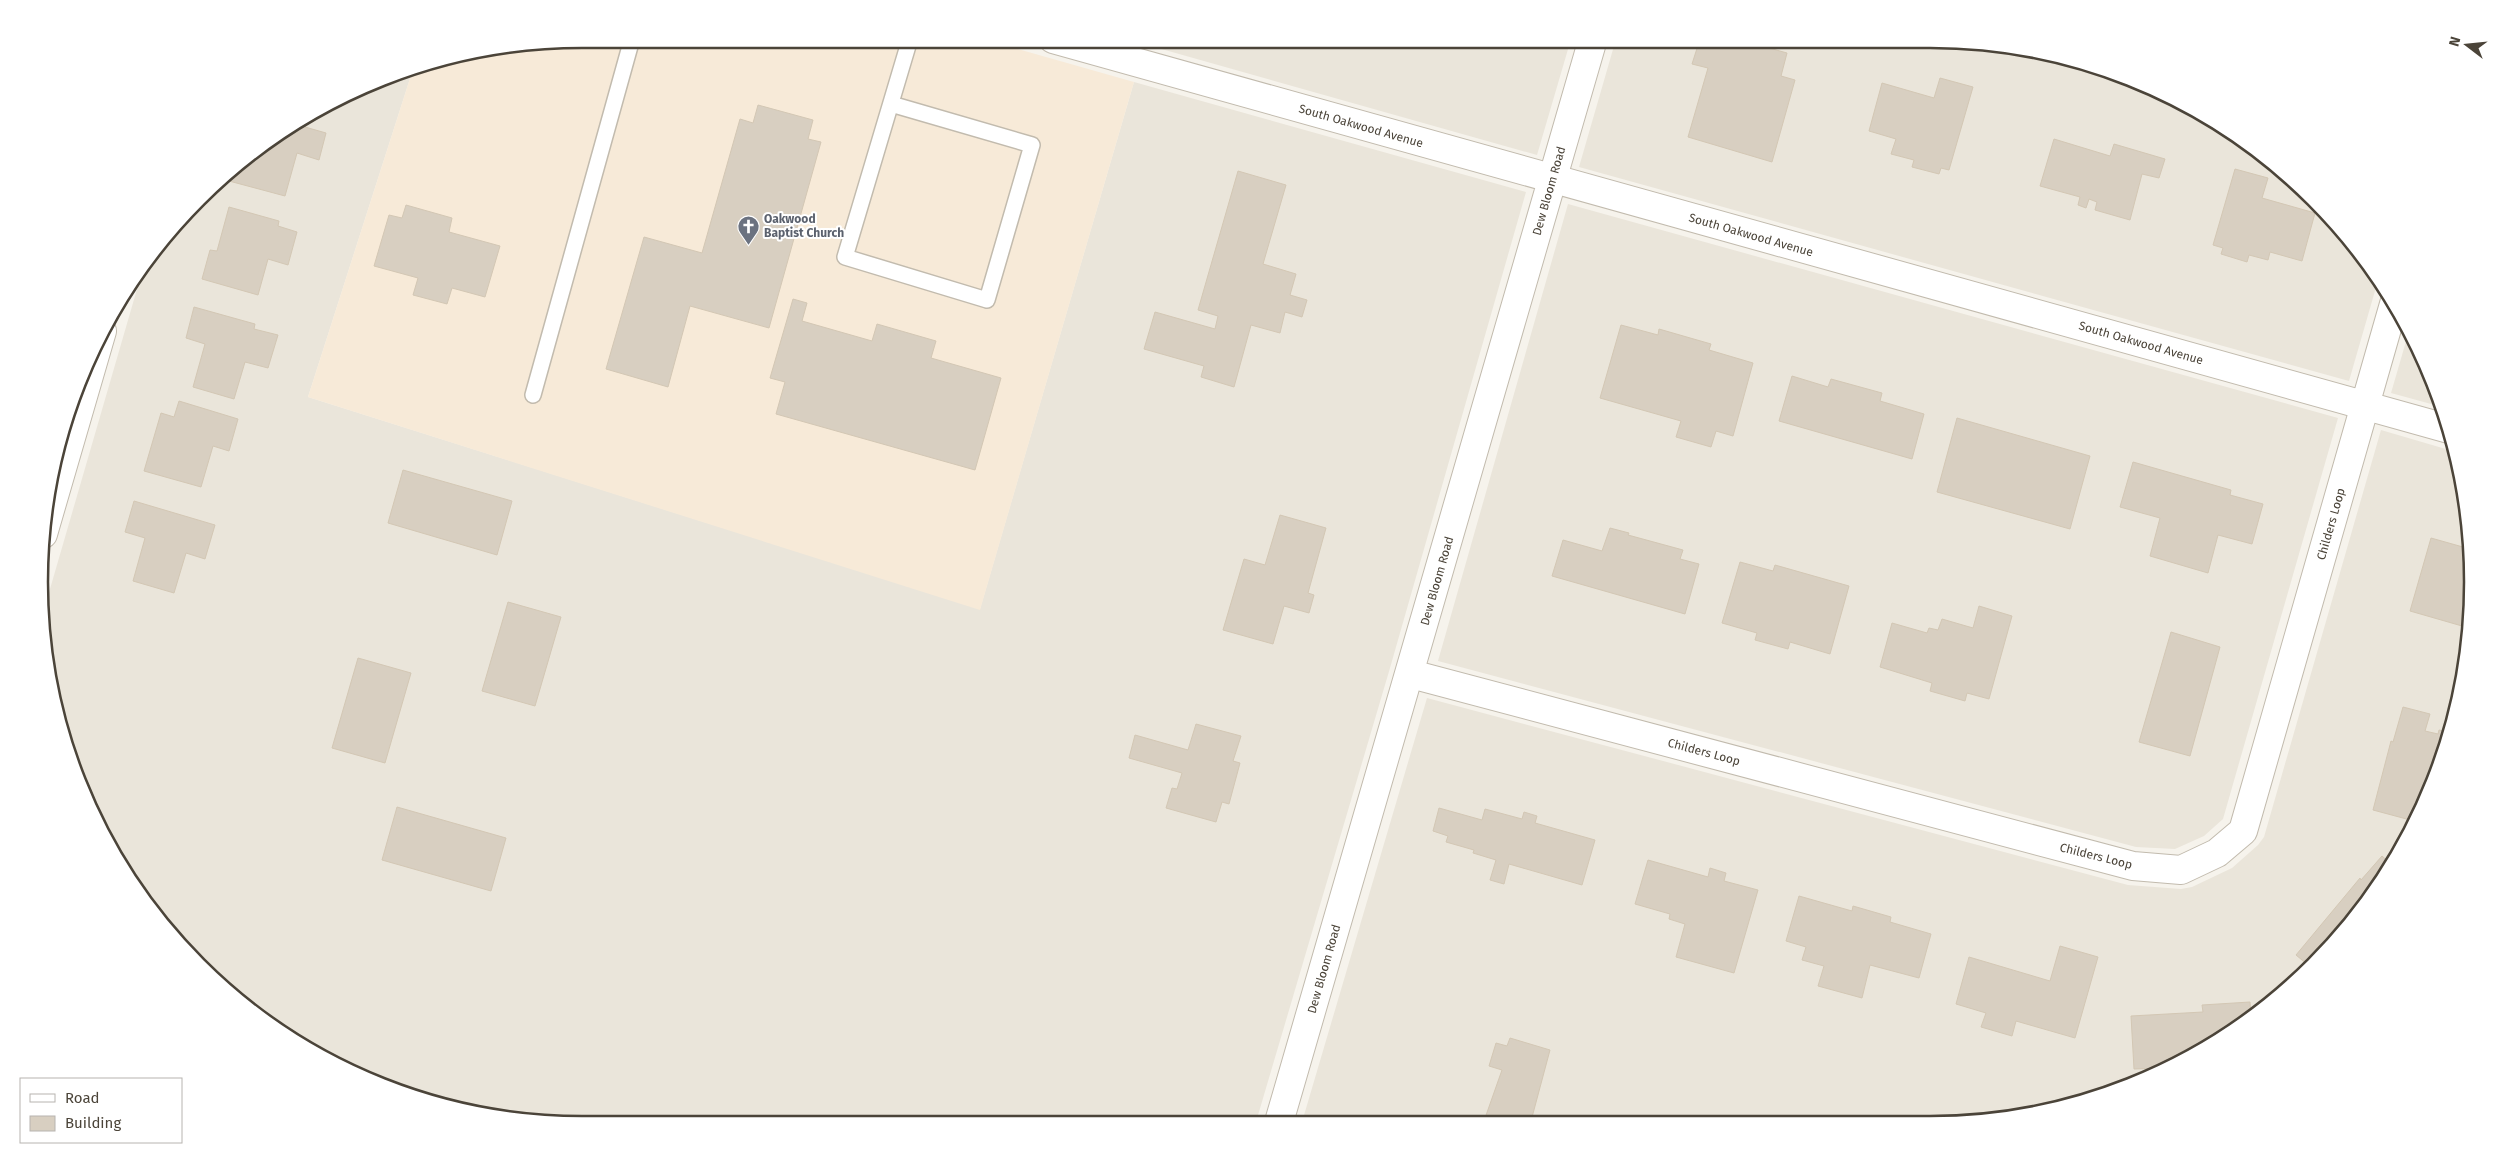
<svg xmlns="http://www.w3.org/2000/svg" width="2512" height="1163" font-family="'Fira Sans',sans-serif">
	<style>
		.residential { fill: #eae5da }
		.commercial { fill: #f7ead8 }
		.building { fill: #d8cfc1; stroke: #d3c7b4 }
		.lines { fill: none; stroke-linecap: round; stroke-linejoin: round }
		.service-casing { stroke: #c2bbae; stroke-width: 18 }
		.minor-casing { stroke: #c2bbae; stroke-width: 30 }
		.service { stroke: #fff; stroke-width: 15 }
		.minor { stroke: #fff; stroke-width: 28 }
		.labels { text-anchor: middle; dominant-baseline: central; stroke-width: 4; stroke-linejoin: round; paint-order: stroke }
		.street-label { font-size: 12px; fill: #4b4439; stroke: #fff }
		.worship-label { font-size: 12px; font-weight: bold; fill: #5b616d; stroke: #fff; text-anchor: start }
		.rim { fill: none; stroke: #4b4439; stroke-width: 2.5 }
	</style>
	<rect width="100%" height="100%" fill="#f6f3ec"/>
	<path class="residential" d="M 1126,39 L 1571,39 L 1537,155 Z
		M 1616,39 L 1931,39 L 2036,49 L 2138,80 L 2232,130 L 2314,198 L 2379,277 L 2349,381 L 1579,167 Z
		M 414,66 L 308,397 L 980,609 L 1134,82 L 1526,192 L 1390,668 L 1256,1122 L 581,1124 L 475,1114 L 374,1083 L 310,1051 L 224,990 L 173,939 L 111,853 L 68,756 L 43,653 L 41,620 L 144,265 L 173,224 L 224,173 L 310,111 Z
		M 1568,204 L 2338,418 L 2223,819 L 2204,836 L 2175,849 L 2136,847 L 1438,661 Z
		M 2409,331 L 2432,374 L 2442,407 L 2391,393 Z
		M 2381,430 L 2456,452 L 2463,475 L 2473,581 L 2463,687 L 2432,789 L 2361,912 L 2261,1012 L 2138,1083 L 2002,1120 L 1302,1122 L 1427,698 L 2128,885 L 2181,889 L 2192,887 L 2232,868 L 2258,845 L 2264,837 Z"/>
	<path class="commercial" d="M 582,39 L 982,39 L 1134,82 L 980,610 L 308,397 L 414,66 L 476,49 Z"/>
	<path class="building" d="M 1700,39 L 1737,39 L 1787,53 L 1781,76 L 1795,80 L 1772,162 L 1688,137 L 1708,68 L 1692,64 Z
		M 1940,78 L 1973,87 L 1949,170 L 1941,168 L 1939,174 L 1912,167 L 1914,160 L 1891,154 L 1896,139 L 1869,131 L 1882,83 L 1934,98 Z
		M 758,105 L 813,120 L 808,139 L 821,142 L 769,328 L 690,306 L 668,387 L 606,369 L 644,237 L 702,253 L 740,119 L 753,123 Z
		M 299,120 L 306,122 L 305,127 L 326,133 L 319,160 L 297,153 L 285,196 L 229,181 L 233,167 Z
		M 2054,139 L 2110,156 L 2114,144 L 2165,159 L 2159,178 L 2142,174 L 2130,220 L 2095,210 L 2097,202 L 2089,199 L 2086,208 L 2078,205 L 2080,197 L 2040,186 Z
		M 2235,169 L 2268,178 L 2262,198 L 2315,213 L 2302,261 L 2270,252 L 2268,260 L 2249,255 L 2247,262 L 2221,254 L 2223,248 L 2213,245 Z
		M 1238,171 L 1286,185 L 1263,264 L 1296,274 L 1290,295 L 1307,300 L 1302,317 L 1285,312 L 1280,333 L 1251,325 L 1234,387 L 1201,377 L 1204,366 L 1144,349 L 1155,312 L 1215,329 L 1218,316 L 1198,310 Z
		M 406,205 L 452,218 L 449,232 L 500,246 L 485,297 L 452,288 L 447,304 L 413,295 L 418,278 L 374,266 L 389,215 L 402,218 Z
		M 229,207 L 279,221 L 278,226 L 297,232 L 288,265 L 268,259 L 258,295 L 202,279 L 210,250 L 217,251 Z
		M 793,299 L 807,303 L 802,321 L 872,341 L 877,324 L 936,341 L 931,358 L 1001,378 L 975,470 L 776,414 L 785,382 L 770,378 Z
		M 194,307 L 255,324 L 254,329 L 278,335 L 268,368 L 245,362 L 234,399 L 193,387 L 205,344 L 186,338 Z
		M 1621,325 L 1658,335 L 1659,329 L 1711,344 L 1709,350 L 1753,363 L 1733,436 L 1716,431 L 1711,447 L 1676,437 L 1681,421 L 1600,398 Z
		M 1792,376 L 1828,387 L 1831,379 L 1882,393 L 1880,401 L 1924,414 L 1912,459 L 1779,421 Z
		M 179,401 L 238,419 L 229,451 L 213,446 L 201,487 L 144,471 L 161,413 L 174,417 Z
		M 1957,418 L 2090,456 L 2070,529 L 1937,492 Z
		M 2133,462 L 2231,490 L 2230,495 L 2263,504 L 2252,544 L 2218,535 L 2208,573 L 2150,556 L 2160,518 L 2120,507 Z
		M 403,470 L 512,501 L 497,555 L 388,523 Z
		M 134,501 L 215,525 L 205,559 L 186,553 L 174,593 L 133,581 L 145,538 L 125,532 Z
		M 1280,515 L 1326,528 L 1308,593 L 1314,595 L 1309,613 L 1284,606 L 1273,644 L 1223,630 L 1244,559 L 1265,565 Z
		M 1610,528 L 1629,533 L 1628,535 L 1683,550 L 1680,559 L 1699,564 L 1685,614 L 1552,576 L 1563,540 L 1602,551 Z
		M 2431,538 L 2470,549 L 2473,581 L 2469,628 L 2410,611 Z
		M 1740,562 L 1773,571 L 1775,565 L 1849,586 L 1830,654 L 1790,642 L 1788,649 L 1755,640 L 1757,633 L 1722,623 Z
		M 508,602 L 561,617 L 535,706 L 482,691 Z
		M 1979,606 L 2012,616 L 1989,699 L 1967,693 L 1965,701 L 1930,691 L 1932,683 L 1880,667 L 1892,623 L 1927,633 L 1929,628 L 1938,630 L 1942,619 L 1973,628 Z
		M 2171,632 L 2220,647 L 2190,756 L 2139,742 Z
		M 358,658 L 411,673 L 385,763 L 332,748 Z
		M 2403,707 L 2430,714 L 2425,731 L 2438,734 L 2439,730 L 2444,731 L 2443,736 L 2448,737 L 2432,789 L 2414,821 L 2373,810 L 2391,741 L 2393,742 Z
		M 1196,724 L 1241,736 L 1233,761 L 1240,763 L 1229,804 L 1222,802 L 1216,822 L 1166,808 L 1172,788 L 1177,789 L 1182,773 L 1129,758 L 1135,735 L 1188,750 Z
		M 397,807 L 506,838 L 491,891 L 382,860 Z
		M 1439,808 L 1482,820 L 1485,809 L 1522,819 L 1524,812 L 1537,816 L 1535,823 L 1595,840 L 1582,885 L 1509,864 L 1504,884 L 1490,880 L 1496,860 L 1473,853 L 1474,850 L 1446,842 L 1448,836 L 1433,831 Z
		M 2382,856 L 2390,863 L 2361,912 L 2308,965 L 2296,955 L 2360,878 L 2361,880 Z
		M 1648,860 L 1708,877 L 1710,868 L 1726,873 L 1724,881 L 1758,890 L 1734,973 L 1676,957 L 1685,924 L 1669,919 L 1670,914 L 1635,904 Z
		M 1799,896 L 1852,911 L 1853,906 L 1891,917 L 1890,922 L 1931,934 L 1919,978 L 1870,965 L 1862,998 L 1818,986 L 1824,966 L 1802,960 L 1806,947 L 1786,941 Z
		M 2060,946 L 2098,957 L 2075,1038 L 2016,1021 L 2012,1036 L 1981,1027 L 1986,1013 L 1956,1004 L 1969,957 L 2050,981 Z
		M 2250,1002 L 2251,1018 L 2165,1068 L 2134,1069 L 2131,1016 L 2203,1012 L 2202,1005 Z
		M 1510,1038 L 1550,1050 L 1531,1121 L 1508,1117 L 1507,1121 L 1484,1121 L 1502,1070 L 1489,1066 L 1496,1043 L 1507,1046 Z"/>
	<g class="lines">
		<defs>
			<path id="service" d="M 891,104 L 1032,145 L 987,300 L 845,257 L 910,39
				M 533,395 L 632,39"/>
			<path id="minor" d="M 1053,39 L 2449,429
				M 43,534 L 102,331
				M 1411,674 L 2133,866 L 2181,870 L 2217,853 L 2243,831 L 2394,304
				M 1279,1122 L 1593,39"/>
		</defs>
		<use href="#service" class="service-casing"/>
		<use href="#minor" class="minor-casing"/>
		<use href="#service" class="service"/>
		<use href="#minor" class="minor"/>
	</g>
	<defs>
		<symbol id="church-pin" viewBox="-11 -11 22 30"><path d="M0 17L-7.5 6A9.5 9.5 0 1 1 7.5 6Z" fill="#6b7280" stroke="#fff"/><path d="M-1.2-6h2.4v3.5h3.3v2.4h-3.3V6h-2.4V-.1h-3.3v-2.4h3.3Z" fill="#fff"/></symbol>
	</defs>
	<g fill-rule="evenodd">
		<use href="#church-pin" x="736" y="214" width="25" height="34"/>
	</g>
	<g class="labels">
		<g class="street-label">
			<text transform="translate(1361 126) rotate(16)">South Oakwood Avenue</text>
			<text transform="translate(1549 191) rotate(-74)">Dew Bloom Road</text>
			<text transform="translate(1751 235) rotate(16)">South Oakwood Avenue</text>
			<text transform="translate(2141 343) rotate(16)">South Oakwood Avenue</text>
			<text transform="translate(2331 524) rotate(-74)">Childers Loop</text>
			<text transform="translate(1437 581) rotate(-74)">Dew Bloom Road</text>
			<text transform="translate(1704 752) rotate(15)">Childers Loop</text>
			<text transform="translate(2096 856) rotate(14)">Childers Loop</text>
			<text transform="translate(1324 969) rotate(-74)">Dew Bloom Road</text>
		</g>
		<g class="worship-label">
			<text x="764" y="219">Oakwood<tspan x="764" dy="14">Baptist Church</tspan></text>
		</g>
	</g>
	<path d="M0 0H2512V1163H0ZM582 48H1930A534 534 0 0 1 2464 582V582A534 534 0 0 1 1930 1116H582A534 534 0 0 1 48 582V582A534 534 0 0 1 582 48Z" fill="#fff" fill-rule="evenodd"/>
	<path class="rim" d="M582 48H1930A534 534 0 0 1 2464 582V582A534 534 0 0 1 1930 1116H582A534 534 0 0 1 48 582V582A534 534 0 0 1 582 48Z"/>
	<rect x="20" y="1078" width="162" height="65" fill="#ffffff" stroke="#b7b4b0"/>
	<rect x="30" y="1094" width="25" height="8" fill="#ffffff" stroke="#b7b4b0"/>
	<text x="65" y="1103" font-size="15" fill="#4b4439">Road</text>
	<rect x="30" y="1116" width="25" height="15" fill="#d8cfc1" stroke="#b7b4b0"/>
	<text x="65" y="1128" font-size="15" fill="#4b4439">Building</text>
	<g transform="translate(2467 45) rotate(286)" stroke="#ffffff" stroke-width="4" paint-order="stroke">
	<path d="M0-4L9 19L0 12L-9 19Z" fill="#4b4439"/>
	<text y="-8" font-size="14" font-weight="bold" text-anchor="middle" fill="#4b4439">N</text>
	</g>
</svg>
